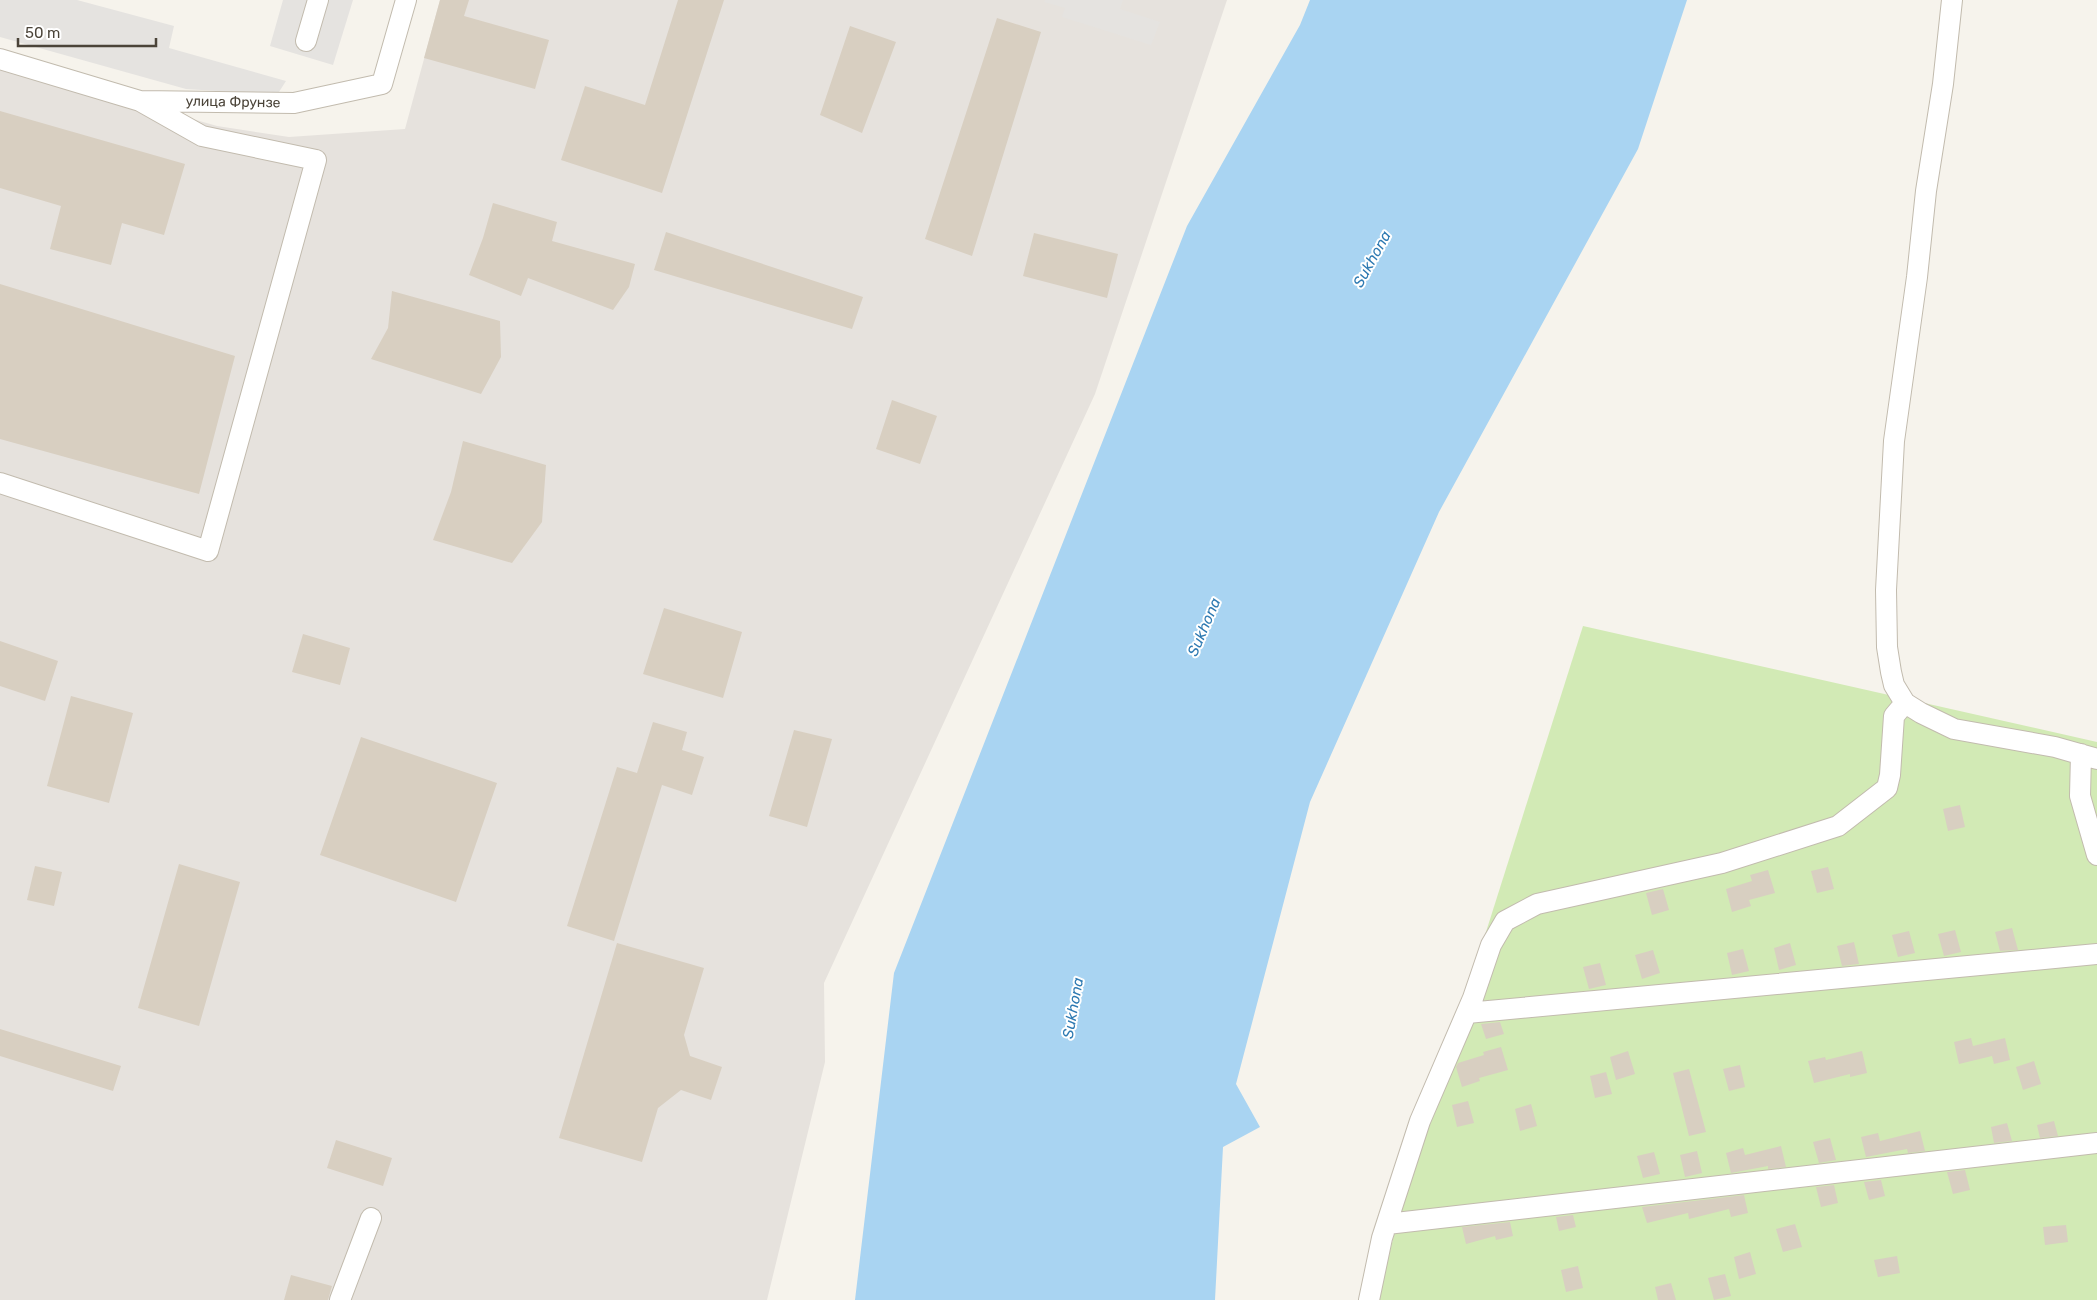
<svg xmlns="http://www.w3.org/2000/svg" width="2097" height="1300" font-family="Rubik,sans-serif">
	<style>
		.industrial { fill: #e6e2dd }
		.green { fill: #d2eab5 }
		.parking { fill: #e5e3e0 }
		.water { fill: #a9d4f2 }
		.building { fill: #d8cfc1 }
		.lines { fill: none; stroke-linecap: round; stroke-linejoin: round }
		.minor-casing { stroke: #c2bbae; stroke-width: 22 }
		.minor { stroke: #fff; stroke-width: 20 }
		.labels { text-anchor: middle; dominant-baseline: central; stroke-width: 4; stroke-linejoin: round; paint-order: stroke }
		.street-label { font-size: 14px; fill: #4b4439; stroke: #fff }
		.water-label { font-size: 15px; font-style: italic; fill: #2e7ab2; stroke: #fff }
	</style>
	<rect width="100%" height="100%" fill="#f6f3ec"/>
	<path class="industrial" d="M 440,0 L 1227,0 L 1095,394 L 824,983 L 825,1062 L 767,1300 L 0,1300 L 0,64 L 217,126 L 289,137 L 405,129 Z"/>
	<path class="green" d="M 1583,626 L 2097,742 L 2097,1300 L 1378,1300 L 1408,1178 Z"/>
	<path class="parking" d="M 0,0 L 77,0 L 174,26 L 169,48 L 286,81 L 277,95 L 186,89 L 0,37 Z
		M 283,0 L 353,0 L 333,65 L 270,46 Z
		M 1045,0 L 1123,0 L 1120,9 L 1160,22 L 1151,45 L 1062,17 L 1065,8 L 1044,2 Z"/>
	<path class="water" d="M 1310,0 L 1687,0 L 1638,149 L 1439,512 L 1310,802 L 1236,1084 L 1260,1127 L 1223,1147 L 1215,1300 L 855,1300 L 894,973 L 1187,226 L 1300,25 Z"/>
	<path class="building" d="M 440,0 L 469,0 L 464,16 L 549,40 L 535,89 L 424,58 Z
		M 678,0 L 724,0 L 662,193 L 561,160 L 585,86 L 645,105 Z
		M 997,18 L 1041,32 L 972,256 L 925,239 Z
		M 850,26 L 896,42 L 862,133 L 820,115 Z
		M 0,111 L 185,164 L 164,235 L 122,223 L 111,265 L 50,249 L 61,206 L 0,188 Z
		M 493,203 L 557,222 L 552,241 L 635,264 L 629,287 L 613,310 L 528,278 L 521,296 L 469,275 L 483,238 Z
		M 666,232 L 863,297 L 852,329 L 654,270 Z
		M 1034,233 L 1118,254 L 1107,298 L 1023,276 Z
		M 0,284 L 235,356 L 199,494 L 0,439 Z
		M 392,291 L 500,321 L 501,357 L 481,394 L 371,359 L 388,328 Z
		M 892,400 L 937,416 L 920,464 L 876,449 Z
		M 463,441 L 546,465 L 542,522 L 512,563 L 433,540 L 451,492 Z
		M 664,608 L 742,632 L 723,698 L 643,674 Z
		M 303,634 L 350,648 L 340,685 L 292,672 Z
		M 0,641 L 58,661 L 45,701 L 0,686 Z
		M 71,696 L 133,713 L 109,803 L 47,786 Z
		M 653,722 L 687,732 L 682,750 L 704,757 L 692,795 L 662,785 L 614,941 L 567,926 L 617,767 L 637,773 Z
		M 794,730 L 832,739 L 807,827 L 769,816 Z
		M 361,737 L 497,783 L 456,902 L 320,855 Z
		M 1960,805 L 1965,827 L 1948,831 L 1943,809 Z
		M 179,864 L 240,882 L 199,1026 L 138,1008 Z
		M 35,866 L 62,872 L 54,906 L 27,900 Z
		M 1828,867 L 1834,889 L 1817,893 L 1811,871 Z
		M 1768,870 L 1775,893 L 1749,900 L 1751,906 L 1732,912 L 1726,889 L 1752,881 L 1750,875 Z
		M 1663,889 L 1669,910 L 1652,915 L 1646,893 Z
		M 2012,928 L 2018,950 L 2000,951 L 1995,932 Z
		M 1955,930 L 1961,952 L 1944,956 L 1938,934 Z
		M 1909,931 L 1915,953 L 1898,957 L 1892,935 Z
		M 1854,942 L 1859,964 L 1842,966 L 1837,946 Z
		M 617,943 L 704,968 L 684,1035 L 690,1056 L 722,1067 L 711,1100 L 681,1090 L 658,1108 L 642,1162 L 559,1138 Z
		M 1790,943 L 1796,965 L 1779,970 L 1774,948 Z
		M 1743,949 L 1749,971 L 1732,975 L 1727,953 Z
		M 1653,950 L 1660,973 L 1642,979 L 1635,955 Z
		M 1600,963 L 1606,985 L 1589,989 L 1583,967 Z
		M 1500,1022 L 1504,1034 L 1486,1039 L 1481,1024 Z
		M 0,1029 L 121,1066 L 113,1091 L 0,1056 Z
		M 1971,1038 L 1973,1046 L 2005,1038 L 2010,1060 L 1994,1064 L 1992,1056 L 1959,1064 L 1954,1042 Z
		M 1501,1047 L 1508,1070 L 1479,1078 L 1480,1081 L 1462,1087 L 1456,1067 L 1458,1063 L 1484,1055 L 1483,1052 Z
		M 1628,1051 L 1635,1074 L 1616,1080 L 1610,1057 Z
		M 1862,1051 L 1867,1073 L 1850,1077 L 1850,1074 L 1814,1083 L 1808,1061 L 1825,1057 L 1826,1060 Z
		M 2034,1061 L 2041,1084 L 2023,1090 L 2016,1067 Z
		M 1740,1065 L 1745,1087 L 1729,1091 L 1723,1069 Z
		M 1689,1069 L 1706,1132 L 1689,1136 L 1673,1073 Z
		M 1606,1072 L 1612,1094 L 1595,1098 L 1590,1076 Z
		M 1468,1101 L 1474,1123 L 1457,1127 L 1452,1105 Z
		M 1531,1104 L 1537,1126 L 1520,1131 L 1515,1109 Z
		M 2054,1121 L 2058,1136 L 2040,1138 L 2037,1125 Z
		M 2007,1123 L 2012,1141 L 1994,1143 L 1991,1127 Z
		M 1920,1131 L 1925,1151 L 1908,1153 L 1907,1149 L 1866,1157 L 1861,1137 L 1878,1133 L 1880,1141 Z
		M 1830,1138 L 1836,1160 L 1819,1163 L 1813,1142 Z
		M 336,1140 L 392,1158 L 383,1186 L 327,1168 Z
		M 1781,1146 L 1786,1167 L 1768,1169 L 1768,1166 L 1731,1173 L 1726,1153 L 1743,1148 L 1745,1155 Z
		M 1697,1151 L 1702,1173 L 1685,1177 L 1680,1155 Z
		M 1654,1152 L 1660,1174 L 1643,1178 L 1637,1156 Z
		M 1965,1170 L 1970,1190 L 1953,1194 L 1947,1172 Z
		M 1881,1180 L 1885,1196 L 1869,1200 L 1864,1182 Z
		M 1834,1185 L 1838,1203 L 1821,1207 L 1816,1187 Z
		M 1744,1195 L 1748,1213 L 1731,1217 L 1729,1209 L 1689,1219 L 1688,1213 L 1647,1223 L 1642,1207 Z
		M 1573,1215 L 1576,1227 L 1559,1231 L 1556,1217 Z
		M 1510,1222 L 1513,1236 L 1496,1240 L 1495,1236 L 1466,1244 L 1462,1227 Z
		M 1795,1224 L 1802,1247 L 1783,1252 L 1776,1229 Z
		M 2066,1225 L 2068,1242 L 2045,1245 L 2043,1227 Z
		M 1750,1252 L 1756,1274 L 1739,1279 L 1734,1257 Z
		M 1897,1256 L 1900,1273 L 1878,1277 L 1874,1260 Z
		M 1578,1266 L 1583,1288 L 1566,1292 L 1561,1270 Z
		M 1725,1274 L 1731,1296 L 1714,1300 L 1708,1278 Z
		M 291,1275 L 332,1286 L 328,1300 L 284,1300 Z
		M 1671,1283 L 1676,1300 L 1658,1300 L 1655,1287 Z"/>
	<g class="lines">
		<defs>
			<path id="minor" d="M 1952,0 L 1943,84 L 1926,191 L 1917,277 L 1894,441 L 1886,590 L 1887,647 L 1891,672 L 1894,685 L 1905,703 L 1921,713 L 1954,729 L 2055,747 L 2097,759
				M 306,41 L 318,0
				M 0,59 L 140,101 L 294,103 L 382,84 L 406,0
				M 0,483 L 208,551 L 316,160 L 202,136 L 140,101
				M 2081,754 L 2080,796 L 2097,855
				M 1467,1013 L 2097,954
				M 1387,1224 L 2097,1143
				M 340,1300 L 371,1218
				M 1369,1300 L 1382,1238 L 1420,1121 L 1473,998 L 1491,945 L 1505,921 L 1537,904 L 1722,863 L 1838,826 L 1887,788 L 1890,775 L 1894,716 L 1905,703"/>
		</defs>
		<use href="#minor" class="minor-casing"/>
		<use href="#minor" class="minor"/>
	</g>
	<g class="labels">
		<g class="street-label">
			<text transform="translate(233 102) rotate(1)">улица Фрунзе</text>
		</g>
		<g class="water-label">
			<text transform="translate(1372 259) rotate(-61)">Sukhona</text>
			<text transform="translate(1204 627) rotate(-67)">Sukhona</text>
			<text transform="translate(1073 1008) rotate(-80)">Sukhona</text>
		</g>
	</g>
	<path d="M18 38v8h138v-8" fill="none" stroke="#4b4439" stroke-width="2.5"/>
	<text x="25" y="38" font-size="15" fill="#4b4439" stroke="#ffffff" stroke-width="4" paint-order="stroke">50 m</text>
</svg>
